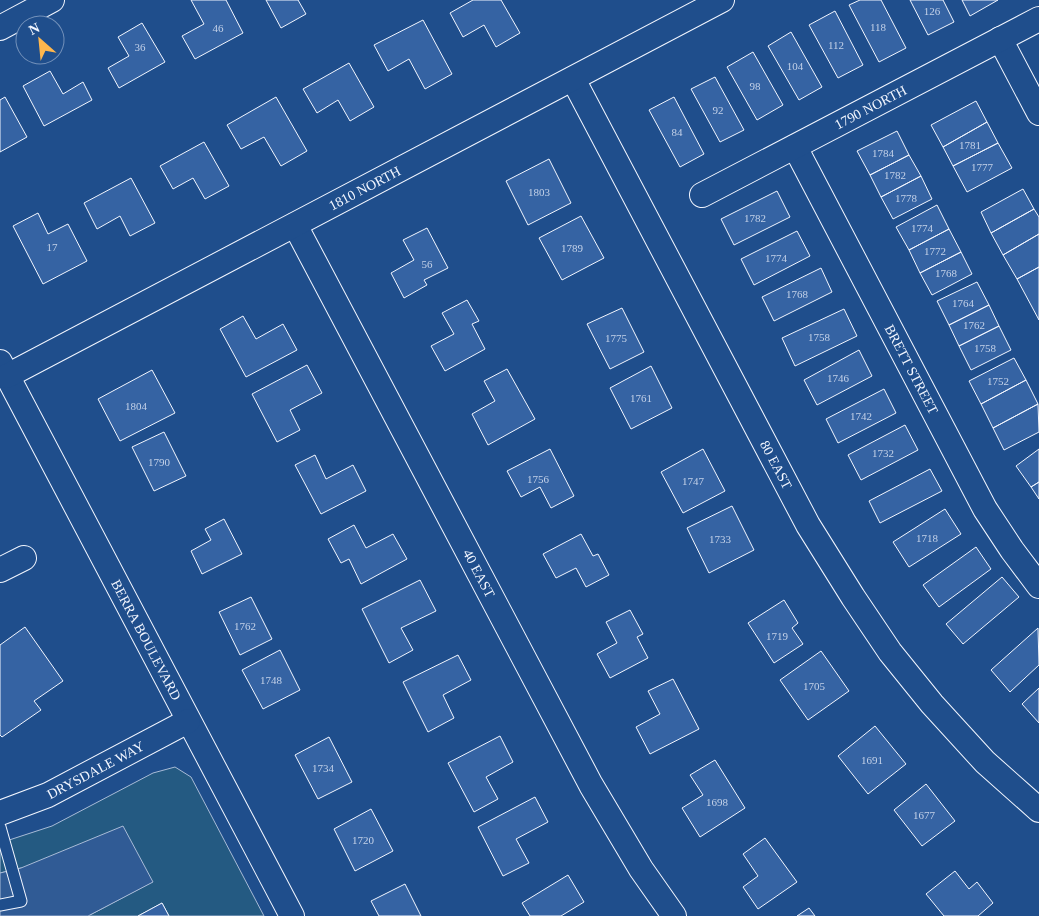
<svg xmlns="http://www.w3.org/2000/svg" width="1039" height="916" font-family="Georgia,serif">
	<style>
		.green { fill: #245a82; stroke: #a8bbd7 }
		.parking { fill: #305b95; stroke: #a8bbd7 }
		.building { fill: #3563a3; stroke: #f2f6ff }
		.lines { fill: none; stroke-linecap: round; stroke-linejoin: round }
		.lane-casing { stroke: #f2f6ff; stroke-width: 13 }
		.street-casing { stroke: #f2f6ff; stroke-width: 26 }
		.lane { stroke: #1f4e8c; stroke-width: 11 }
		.street { stroke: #1f4e8c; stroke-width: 24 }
		.labels { text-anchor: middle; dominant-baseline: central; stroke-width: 4; stroke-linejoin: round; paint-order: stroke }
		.number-label { font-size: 11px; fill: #c3d1e8 }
		.street-label { font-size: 14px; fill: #f2f6ff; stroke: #1f4e8c }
	</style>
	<rect width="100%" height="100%" fill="#1f4e8c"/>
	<path class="green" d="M 175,767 L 191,777 L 264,916 L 169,916 L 162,903 L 138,916 L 88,916 L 152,882 L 21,868 L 0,873 L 0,843 L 52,826 L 153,773 Z"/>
	<path class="parking" d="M 123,826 L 153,882 L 88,916 L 0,916 L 0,873 L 21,868 Z"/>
	<path class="building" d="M 191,0 L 226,0 L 243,33 L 195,59 L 182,36 L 204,24 Z
		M 266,0 L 298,0 L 306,14 L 281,28 Z
		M 473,0 L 501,0 L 520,33 L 496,47 L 484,25 L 463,37 L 450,13 Z
		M 860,0 L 881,0 L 906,48 L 879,62 L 849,5 Z
		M 910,0 L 943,0 L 954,22 L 928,35 Z
		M 962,0 L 998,0 L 970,16 Z
		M 835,11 L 863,65 L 838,78 L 809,25 Z
		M 423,20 L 452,74 L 425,89 L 409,59 L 388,71 L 374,45 Z
		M 142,23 L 165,62 L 119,88 L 108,68 L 129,56 L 118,37 Z
		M 791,32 L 822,87 L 799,100 L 768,46 Z
		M 753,52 L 783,105 L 757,120 L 727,67 Z
		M 349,63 L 374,107 L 350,121 L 338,100 L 317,113 L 303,89 Z
		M 50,71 L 63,94 L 83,82 L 92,100 L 44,126 L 23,86 Z
		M 715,77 L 744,130 L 720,142 L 691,89 Z
		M 5,97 L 27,137 L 0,152 L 0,100 Z
		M 276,97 L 307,151 L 281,166 L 264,137 L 241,149 L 227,125 Z
		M 674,97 L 704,154 L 680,167 L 649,110 Z
		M 976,101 L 987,122 L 943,147 L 931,125 Z
		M 987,122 L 998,143 L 953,166 L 943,147 Z
		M 897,131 L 909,155 L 870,175 L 857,151 Z
		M 204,142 L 229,186 L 205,199 L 193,178 L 173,189 L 160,166 Z
		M 998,143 L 1012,168 L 967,192 L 953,166 Z
		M 909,155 L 921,176 L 881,197 L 870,175 Z
		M 549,159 L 571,203 L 528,225 L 506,181 Z
		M 921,176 L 932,199 L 893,219 L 881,197 Z
		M 131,178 L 155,223 L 130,236 L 120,216 L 97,229 L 84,203 Z
		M 1023,189 L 1034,209 L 991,233 L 981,212 Z
		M 777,191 L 790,217 L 734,245 L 721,219 Z
		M 937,205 L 949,229 L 909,250 L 896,227 Z
		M 1034,209 L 1039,217 L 1039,234 L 1003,255 L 991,233 Z
		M 38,213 L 48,234 L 68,224 L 87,261 L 43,284 L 13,226 Z
		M 581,216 L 604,258 L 562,280 L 539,238 Z
		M 427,228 L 448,268 L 424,280 L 427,285 L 404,298 L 391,273 L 414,260 L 403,240 Z
		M 949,229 L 961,252 L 920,273 L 909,250 Z
		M 797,231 L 810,256 L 754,285 L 741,259 Z
		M 1039,234 L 1039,267 L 1017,279 L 1003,255 Z
		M 961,252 L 972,274 L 932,295 L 920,273 Z
		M 1039,267 L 1039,320 L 1017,279 Z
		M 821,268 L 832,292 L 774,321 L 762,297 Z
		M 977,282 L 989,305 L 949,325 L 937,301 Z
		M 467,300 L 479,321 L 472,324 L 485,349 L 445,371 L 431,346 L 454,334 L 442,313 Z
		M 989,305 L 999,326 L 959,346 L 949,325 Z
		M 622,308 L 644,352 L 610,369 L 587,324 Z
		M 844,309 L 857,336 L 795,366 L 782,338 Z
		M 243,316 L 256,339 L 283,324 L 297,350 L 246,377 L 220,329 Z
		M 999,326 L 1011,350 L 971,370 L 959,346 Z
		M 859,350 L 872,376 L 817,405 L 804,380 Z
		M 1014,358 L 1026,380 L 981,404 L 969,381 Z
		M 307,365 L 322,393 L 290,410 L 300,430 L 277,442 L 252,394 Z
		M 651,366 L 672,408 L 631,429 L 610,388 Z
		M 507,369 L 535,419 L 488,445 L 472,414 L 495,401 L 484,381 Z
		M 152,370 L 175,413 L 120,441 L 98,399 Z
		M 1026,380 L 1038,404 L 993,428 L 981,404 Z
		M 884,389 L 896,413 L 838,443 L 826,419 Z
		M 1038,404 L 1039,432 L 1004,450 L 993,428 Z
		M 905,425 L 918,450 L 861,480 L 848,455 Z
		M 164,432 L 186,476 L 154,491 L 132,447 Z
		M 550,449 L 574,496 L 551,508 L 540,487 L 521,497 L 507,471 Z
		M 703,449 L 725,491 L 683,513 L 661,472 Z
		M 1039,449 L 1039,482 L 1031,487 L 1016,466 Z
		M 315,455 L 326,479 L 353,465 L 366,491 L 321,514 L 295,465 Z
		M 930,469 L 942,491 L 880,523 L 869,501 Z
		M 1039,482 L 1039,499 L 1031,487 Z
		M 732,506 L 754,550 L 709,573 L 687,528 Z
		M 945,509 L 961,534 L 909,567 L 893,542 Z
		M 224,519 L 242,554 L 202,574 L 191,551 L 211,540 L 205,529 Z
		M 354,525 L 366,548 L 393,534 L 407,559 L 361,584 L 349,559 L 341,563 L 328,539 Z
		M 581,534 L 593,556 L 598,554 L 609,575 L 586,587 L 576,568 L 556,578 L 543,554 Z
		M 976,547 L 991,569 L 939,607 L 923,585 Z
		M 1002,577 L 1019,597 L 963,644 L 946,624 Z
		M 420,580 L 436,611 L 401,628 L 413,650 L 389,663 L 362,609 Z
		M 251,597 L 272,639 L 240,655 L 219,612 Z
		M 784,600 L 798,623 L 792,628 L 803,644 L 774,663 L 748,623 Z
		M 630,610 L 643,634 L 637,637 L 648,658 L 610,678 L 597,654 L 617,643 L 606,622 Z
		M 25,627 L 63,681 L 34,701 L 41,710 L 2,737 L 0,735 L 0,645 Z
		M 1038,628 L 1039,665 L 1010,692 L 991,670 Z
		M 280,650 L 300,690 L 263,709 L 242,670 Z
		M 821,651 L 849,691 L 808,720 L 780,680 Z
		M 458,655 L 471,680 L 443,695 L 454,718 L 428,732 L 403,682 Z
		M 673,679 L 699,729 L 650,754 L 636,727 L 660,714 L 648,691 Z
		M 1039,688 L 1039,723 L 1022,704 Z
		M 875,726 L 906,764 L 868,794 L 838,756 Z
		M 500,736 L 513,762 L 486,777 L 498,799 L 474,812 L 448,763 Z
		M 329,737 L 352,782 L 318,799 L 295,755 Z
		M 715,760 L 745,808 L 700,837 L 682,808 L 703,795 L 690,775 Z
		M 926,784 L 955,821 L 922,846 L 894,810 Z
		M 535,797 L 548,822 L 516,839 L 529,863 L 503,876 L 478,827 Z
		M 371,809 L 393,851 L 355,871 L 334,829 Z
		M 765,838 L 797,882 L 758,909 L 743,887 L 758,876 L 743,854 Z
		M 955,871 L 969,889 L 977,882 L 993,903 L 978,916 L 944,916 L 926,894 Z
		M 568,875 L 584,902 L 561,916 L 530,916 L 522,903 Z
		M 405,884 L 421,916 L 379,916 L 371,901 Z
		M 162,903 L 169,916 L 138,916 Z
		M 809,908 L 815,916 L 797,916 Z"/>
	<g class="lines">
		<defs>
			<path id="lane" d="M 0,827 L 21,901 L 0,905"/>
			<g id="street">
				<path d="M 0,28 L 52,0"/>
				<path d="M 1000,39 L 1039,113"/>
				<path id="s1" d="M 573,79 L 808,525 L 853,597 L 890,652 L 932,704 L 985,762 L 1039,810"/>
				<path id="s2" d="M 795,147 L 985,509 L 1012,550 L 1039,586"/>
				<path id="s3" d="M 702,195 L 1039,19"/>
				<path id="s4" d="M 295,225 L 591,785 L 641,869 L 674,916"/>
				<path id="s5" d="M 0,362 L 292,916"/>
				<path id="s6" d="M 7,376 L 722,0"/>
				<path d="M 0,570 L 24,558"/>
				<path id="s7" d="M 0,813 L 48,795 L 188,721"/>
			</g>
		</defs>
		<use href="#lane" class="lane-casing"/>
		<use href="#street" class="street-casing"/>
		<use href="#lane" class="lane"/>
		<use href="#street" class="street"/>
	</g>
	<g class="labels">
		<g class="number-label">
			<text x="932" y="11">126</text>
			<text x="878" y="27">118</text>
			<text x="218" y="28">46</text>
			<text x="836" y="45">112</text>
			<text x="140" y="47">36</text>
			<text x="795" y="66">104</text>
			<text x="755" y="86">98</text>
			<text x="718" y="110">92</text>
			<text x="677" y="132">84</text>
			<text x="970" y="145">1781</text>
			<text x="883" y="153">1784</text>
			<text x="982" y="167">1777</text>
			<text x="895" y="175">1782</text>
			<text x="539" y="192">1803</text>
			<text x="906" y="198">1778</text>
			<text x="755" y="218">1782</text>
			<text x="922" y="228">1774</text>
			<text x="52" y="247">17</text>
			<text x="572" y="248">1789</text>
			<text x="935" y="251">1772</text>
			<text x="776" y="258">1774</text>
			<text x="427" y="264">56</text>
			<text x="946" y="273">1768</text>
			<text x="797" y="294">1768</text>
			<text x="963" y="303">1764</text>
			<text x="974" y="325">1762</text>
			<text x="819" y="337">1758</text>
			<text x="616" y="338">1775</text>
			<text x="985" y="348">1758</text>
			<text x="838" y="378">1746</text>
			<text x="998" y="381">1752</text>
			<text x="641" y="398">1761</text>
			<text x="136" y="406">1804</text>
			<text x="861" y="416">1742</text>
			<text x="883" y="453">1732</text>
			<text x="159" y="462">1790</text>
			<text x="538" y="479">1756</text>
			<text x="693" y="481">1747</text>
			<text x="927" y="538">1718</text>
			<text x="720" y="539">1733</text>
			<text x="245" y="626">1762</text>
			<text x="777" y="636">1719</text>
			<text x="271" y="680">1748</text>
			<text x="814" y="686">1705</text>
			<text x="872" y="760">1691</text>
			<text x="323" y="768">1734</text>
			<text x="717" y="802">1698</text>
			<text x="924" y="815">1677</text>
			<text x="363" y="840">1720</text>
		</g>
		<g class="street-label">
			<text stroke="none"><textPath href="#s3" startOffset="190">1790 NORTH</textPath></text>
			<text stroke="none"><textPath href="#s6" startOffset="404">1810 NORTH</textPath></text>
			<text stroke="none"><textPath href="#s2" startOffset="251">BRETT STREET</textPath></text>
			<text stroke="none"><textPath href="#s1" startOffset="436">80 EAST</textPath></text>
			<text stroke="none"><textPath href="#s4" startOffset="394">40 EAST</textPath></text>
			<text stroke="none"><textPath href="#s5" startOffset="314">BERRA BOULEVARD</textPath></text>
			<text stroke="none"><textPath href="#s7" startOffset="105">DRYSDALE WAY</textPath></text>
		</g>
	</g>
	<g transform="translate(40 40) rotate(333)"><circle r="24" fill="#1f4e8c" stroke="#7391ba"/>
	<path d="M0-4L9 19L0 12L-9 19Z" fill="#ffb74d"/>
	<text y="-8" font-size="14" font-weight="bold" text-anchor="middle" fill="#f2f6ff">N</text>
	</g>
</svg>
